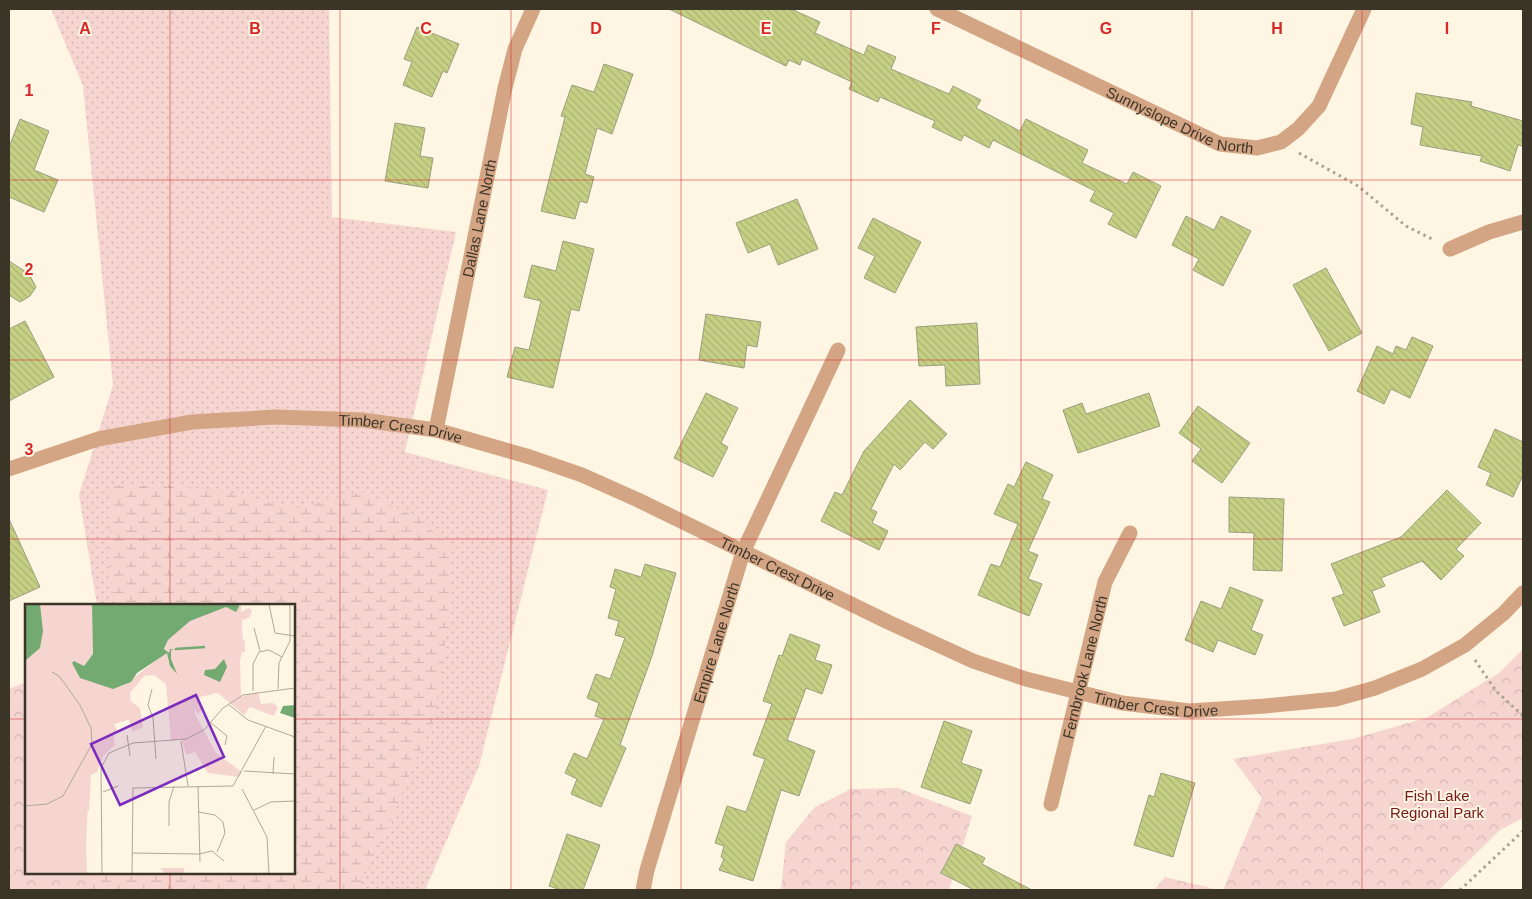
<svg xmlns="http://www.w3.org/2000/svg" width="1532" height="899" font-family="Arial,sans-serif">
	<style>
		.grass { fill: url(#grass-dots) }
		.forest { fill: url(#forest-crowns) }
		.wetland { fill: url(#wetland-marsh) }
		.building { fill: url(#building-back-hatch); stroke: #9a9f7f }
		.lines { fill: none; stroke-linecap: round; stroke-linejoin: round }
		.path { stroke: #a9a291; stroke-width: 3; stroke-dasharray: 2.5 4; stroke-linecap: butt }
		.street { stroke: #d4a584; stroke-width: 15 }
		.grid { fill: none; stroke: #d62828; stroke-width: 1; stroke-opacity: 0.55 }
		.labels { text-anchor: middle; dominant-baseline: central; stroke-width: 4; stroke-linejoin: round; paint-order: stroke }
		.street-label { font-size: 15px; fill: #3b3528; stroke: #fef5e2 }
		.park-label { font-size: 15px; fill: #761818; stroke: #fef5e2 }
		.inset-river { fill: none; stroke: #73aa72; stroke-width: 2.5 }
		.inset-road { fill: none; stroke: #b0a898; stroke-width: 1 }
		.view { fill: #7b2cbf; fill-opacity: 0.15; stroke: #7b2cbf; stroke-width: 2.5 }
		.inset-edge { fill: none; stroke: #3b3528; stroke-width: 2.5 }
		.grid-label { font-size: 16px; text-anchor: middle; font-weight: bold; fill: #d62828; stroke: #fef5e2; stroke-width: 4; stroke-linejoin: round; paint-order: stroke }
	</style>
	<defs>
		<pattern id="grass-dots" width="8" height="8" patternUnits="userSpaceOnUse" patternTransform="scale(1.25)"><rect width="8" height="8" fill="#f6d5d1"/><path d="M2 2h.1M6 6h.1" fill="none" stroke="#d4b7b3" stroke-width="1.8" stroke-linecap="round"/></pattern>
		<pattern id="forest-crowns" width="20" height="18" patternUnits="userSpaceOnUse" patternTransform="scale(1.25)"><rect width="20" height="18" fill="#f6d5d1"/><path d="M2 6a3 3 0 1 1 6 0M12 15a3 3 0 1 1 6 0" fill="none" stroke="#d4b7b3"/></pattern>
		<pattern id="wetland-marsh" width="20" height="14" patternUnits="userSpaceOnUse" patternTransform="scale(1.25)"><rect width="20" height="14" fill="#f6d5d1"/><path d="M1 5h8M5 5V1M11 12h8M15 12V8" fill="none" stroke="#d4b7b3"/></pattern>
		<pattern id="building-back-hatch" width="6" height="6" patternUnits="userSpaceOnUse" patternTransform="scale(1.25)"><rect width="6" height="6" fill="#c6d084"/><path d="M-1 5l2 2M0 0l6 6M5-1l2 2" fill="none" stroke="#abb372"/></pattern>
	</defs>
	<rect width="100%" height="100%" fill="#fef5e2"/>
	<path class="grass" d="M 51,9 L 329,9 L 332,217 L 456,232 L 405,452 L 548,490 L 479,766 L 425,890 L 32,890 L 38,873 L 294,873 L 294,605 L 97,605 L 79,495 L 113,385 L 83,86 Z"/>
	<path class="forest" d="M 1523,649 L 1523,818 L 1500,830 L 1439,890 L 1223,890 L 1262,798 L 1233,759 L 1352,739 L 1426,718 L 1499,673 Z
		M 26,682 L 26,873 L 88,873 L 84,890 L 9,890 L 9,689 Z
		M 898,788 L 972,816 L 949,890 L 781,890 L 786,842 L 815,807 L 851,789 Z
		M 1165,877 L 1219,890 L 1154,890 Z"/>
	<path class="wetland" d="M 112,485 L 169,485 L 226,492 L 296,508 L 362,492 L 419,518 L 451,550 L 448,624 L 434,718 L 379,848 L 357,890 L 84,890 L 88,873 L 294,873 L 294,605 L 115,605 L 109,576 Z"/>
	<path class="building" d="M 669,9 L 791,9 L 820,22 L 815,33 L 864,55 L 868,45 L 896,57 L 891,69 L 949,94 L 953,86 L 981,100 L 976,108 L 1020,131 L 1026,119 L 1088,150 L 1082,163 L 1127,184 L 1133,172 L 1161,186 L 1136,238 L 1108,224 L 1114,213 L 1090,201 L 1095,191 L 993,140 L 989,148 L 964,135 L 961,141 L 932,127 L 935,121 L 880,97 L 878,102 L 849,89 L 852,82 L 802,59 L 800,65 L 789,60 L 786,66 Z
		M 417,27 L 459,44 L 447,73 L 443,71 L 432,97 L 403,85 L 412,62 L 404,59 Z
		M 604,64 L 633,74 L 612,134 L 597,128 L 585,174 L 594,177 L 587,203 L 580,201 L 575,219 L 541,211 L 565,117 L 561,116 L 572,85 L 594,92 Z
		M 1416,93 L 1472,102 L 1471,106 L 1523,121 L 1523,146 L 1518,145 L 1510,171 L 1480,161 L 1482,156 L 1420,145 L 1423,127 L 1411,124 Z
		M 20,119 L 49,131 L 34,170 L 58,180 L 44,212 L 9,197 L 9,147 Z
		M 395,123 L 425,128 L 420,156 L 433,158 L 428,188 L 385,181 Z
		M 797,199 L 818,249 L 778,265 L 770,244 L 748,253 L 736,223 Z
		M 1186,216 L 1214,230 L 1221,216 L 1251,231 L 1223,286 L 1193,270 L 1199,259 L 1172,245 Z
		M 873,218 L 921,242 L 895,293 L 864,278 L 875,256 L 858,248 Z
		M 563,241 L 594,249 L 579,311 L 571,309 L 553,388 L 507,377 L 515,347 L 529,350 L 541,301 L 524,297 L 532,265 L 556,271 Z
		M 9,261 L 29,274 L 36,287 L 30,296 L 20,302 L 9,295 Z
		M 1326,268 L 1362,333 L 1329,351 L 1293,285 Z
		M 706,314 L 761,322 L 757,347 L 747,345 L 744,368 L 699,360 Z
		M 25,321 L 54,377 L 9,401 L 9,329 Z
		M 977,323 L 980,384 L 946,386 L 945,365 L 919,366 L 916,327 Z
		M 1412,337 L 1433,346 L 1410,398 L 1391,389 L 1384,404 L 1357,391 L 1377,346 L 1393,354 L 1396,346 L 1406,350 Z
		M 706,393 L 738,408 L 721,443 L 728,447 L 713,477 L 674,458 Z
		M 1149,393 L 1160,426 L 1078,453 L 1063,410 L 1082,403 L 1086,414 Z
		M 910,400 L 947,434 L 933,449 L 925,442 L 900,470 L 894,464 L 871,509 L 877,512 L 872,523 L 888,531 L 879,550 L 821,521 L 835,492 L 842,495 L 864,451 Z
		M 1198,406 L 1250,443 L 1222,483 L 1192,461 L 1201,449 L 1179,433 Z
		M 1495,429 L 1523,442 L 1523,475 L 1513,497 L 1486,485 L 1491,473 L 1478,467 Z
		M 1026,462 L 1053,475 L 1042,499 L 1050,502 L 1028,551 L 1038,555 L 1028,579 L 1042,584 L 1029,616 L 978,595 L 991,564 L 1000,567 L 1018,524 L 994,514 L 1008,484 L 1014,487 Z
		M 1447,490 L 1481,523 L 1456,549 L 1464,556 L 1441,580 L 1422,561 L 1381,578 L 1385,586 L 1372,591 L 1380,612 L 1344,626 L 1332,598 L 1344,594 L 1331,564 L 1401,537 Z
		M 1229,497 L 1284,499 L 1282,571 L 1253,570 L 1254,533 L 1229,532 Z
		M 9,519 L 40,587 L 9,601 Z
		M 645,564 L 676,573 L 652,656 L 620,745 L 626,748 L 601,807 L 571,794 L 577,779 L 565,773 L 574,753 L 587,759 L 604,719 L 595,716 L 599,703 L 587,698 L 596,674 L 610,679 L 625,638 L 615,635 L 619,621 L 608,618 L 616,589 L 610,587 L 615,569 L 641,577 Z
		M 1230,587 L 1263,600 L 1251,630 L 1263,635 L 1255,655 L 1218,640 L 1213,652 L 1185,640 L 1201,601 L 1221,609 Z
		M 790,634 L 820,645 L 815,660 L 832,665 L 822,694 L 806,688 L 787,740 L 815,751 L 799,796 L 781,790 L 753,881 L 719,870 L 724,859 L 721,857 L 724,846 L 715,843 L 727,806 L 746,812 L 765,759 L 753,755 L 772,704 L 763,701 L 779,655 L 782,656 Z
		M 944,721 L 972,731 L 961,763 L 982,770 L 970,804 L 921,787 Z
		M 1161,773 L 1195,783 L 1173,857 L 1134,845 L 1149,795 L 1154,797 Z
		M 567,834 L 600,845 L 583,890 L 561,890 L 549,886 Z
		M 956,844 L 985,858 L 982,864 L 1032,890 L 974,890 L 941,873 Z"/>
	<g class="lines">
		<path class="path" d="M 1299,153 L 1358,186 L 1406,226 L 1434,240
			M 1475,660 L 1496,691 L 1523,716
			M 1460,890 L 1523,831"/>
		<g class="street">
			<path id="s1" d="M 937,9 L 1220,144 L 1257,148 L 1281,142 L 1298,129 L 1319,106 L 1364,9"/>
			<path d="M 1450,249 L 1489,232 L 1523,222"/>
			<path id="s2" d="M 436,430 L 505,88 L 515,49 L 533,9"/>
			<path id="s3" d="M 9,469 L 98,439 L 192,422 L 275,417 L 362,420 L 436,430 L 530,457 L 582,475 L 638,500 L 888,622 L 973,661 L 1026,679 L 1122,703 L 1190,711 L 1265,706 L 1336,699 L 1375,688 L 1422,669 L 1465,645 L 1504,613 L 1523,593"/>
			<path id="s4" d="M 1051,804 L 1105,582 L 1130,533"/>
			<path id="s5" d="M 643,890 L 647,870 L 743,552 L 838,350"/>
		</g>
	</g>
	<path class="grid" d="M 170,9 L 170,605M 340,9 L 340,890M 511,9 L 511,890M 681,9 L 681,890M 851,9 L 851,890M 1021,9 L 1021,890M 1192,9 L 1192,890M 1362,9 L 1362,890M 9,180 L 1523,180M 9,360 L 1523,360M 9,539 L 1523,539M 9,719 L 26,719M 294,719 L 1523,719M 170,873 L 170,890"/>
	<g class="labels">
		<g class="street-label">
			<text stroke="none"><textPath href="#s1" startOffset="268">Sunnyslope Drive North</textPath></text>
			<text stroke="none"><textPath href="#s2" startOffset="216">Dallas Lane North</textPath></text>
			<text stroke="none"><textPath href="#s3" startOffset="399">Timber Crest Drive</textPath></text>
			<text stroke="none"><textPath href="#s3" startOffset="804">Timber Crest Drive</textPath></text>
			<text stroke="none"><textPath href="#s5" startOffset="258">Empire Lane North</textPath></text>
			<text stroke="none"><textPath href="#s4" startOffset="141">Fernbrook Lane North</textPath></text>
			<text stroke="none"><textPath href="#s3" startOffset="1209">Timber Crest Drive</textPath></text>
		</g>
		<g class="park-label">
			<text x="1437" y="795">Fish Lake<tspan x="1437" dy="17">Regional Park</tspan></text>
		</g>
	</g>
	<g transform="translate(25 604)">
		<rect width="270" height="270" fill="#fef5e2"/>
		<path d="M 15,0 L 67,0 L 68,42 L 47,59 L 55,74 L 97,83 L 138,51 L 143,36 L 198,0 L 216,0 L 218,44 L 215,56 L 216,93 L 233,88 L 236,100 L 248,99 L 253,103 L 249,112 L 225,103 L 219,111 L 193,89 L 169,91 L 170,110 L 191,149 L 217,168 L 214,173 L 183,169 L 170,148 L 161,151 L 157,135 L 146,137 L 141,80 L 129,71 L 119,72 L 105,89 L 106,115 L 89,120 L 89,142 L 76,154 L 72,168 L 64,169 L 60,270 L 0,270 L 0,57 L 16,41 ZM 136,264 L 159,264 L 159,270 L 140,270 Z" fill="#f6d5d1"/>
		<path d="M 35,0 L 36,17 L 40,12 L 38,0 L 65,0 L 62,42 L 52,51 L 36,53 L 41,61 L 45,60 L 43,65 L 28,56 L 27,47 L 40,45 L 41,41 L 48,38 L 48,26 L 38,22 L 23,27 L 15,6 L 15,0 ZM 201,4 L 211,12 L 223,4 L 227,6 L 225,13 L 213,18 L 211,24 L 220,38 L 220,48 L 198,50 L 197,45 L 205,42 L 200,40 L 141,45 L 141,42 L 151,40 L 160,32 L 205,27 ZM 174,48 L 179,59 L 176,68 L 178,80 L 189,90 L 174,93 L 177,106 L 173,110 L 167,102 L 164,72 ZM 12,54 L 17,64 L 11,76 L 20,70 L 26,73 L 27,85 L 38,101 L 36,113 L 42,115 L 48,125 L 38,134 L 51,142 L 41,156 L 44,163 L 39,183 L 25,176 L 27,172 L 0,155 L 0,57 ZM 57,75 L 68,85 L 78,86 L 83,91 L 102,89 L 106,83 L 104,96 L 115,104 L 118,123 L 107,128 L 104,115 L 89,120 L 93,128 L 88,131 L 88,138 L 91,140 L 79,149 L 72,168 L 66,171 L 64,207 L 59,205 L 61,195 L 46,190 L 42,195 L 41,202 L 49,223 L 49,245 L 52,248 L 58,240 L 61,240 L 62,270 L 0,270 L 0,182 L 22,184 L 38,195 L 74,135 L 70,133 L 67,115 L 63,112 L 68,100 L 54,78 Z" fill="#f6d5d1"/>
		<path d="M 65,0 L 67,0 L 68,50 L 59,62 L 48,57 L 41,61 L 36,53 L 52,51 L 62,42 ZM 195,5 L 203,12 L 202,23 L 206,34 L 195,38 L 181,29 L 172,29 L 160,32 L 155,39 L 141,38 L 164,17 ZM 195,43 L 199,51 L 191,60 L 184,61 L 185,50 L 180,44 ZM 146,45 L 165,45 L 170,48 L 162,69 L 163,76 L 143,75 L 145,62 L 152,69 ZM 60,75 L 90,85 L 104,79 L 106,83 L 103,89 L 88,95 L 78,86 L 64,82 ZM 150,79 L 166,84 L 168,110 L 176,123 L 159,131 L 151,129 L 147,117 L 145,87 L 146,81 ZM 0,155 L 22,172 L 27,171 L 25,176 L 37,180 L 36,187 L 0,182 ZM 50,187 L 61,195 L 58,240 L 52,248 L 47,242 L 48,215 L 41,202 Z" fill="#f6d5d1"/>
		<path d="M 0,0 L 15,0 L 18,27 L 15,44 L 0,57 ZM 67,0 L 213,0 L 214,3 L 211,8 L 201,3 L 165,17 L 143,36 L 139,45 L 144,49 L 145,45 L 150,45 L 146,46 L 146,55 L 152,70 L 145,62 L 142,49 L 112,69 L 106,78 L 88,85 L 55,74 L 47,59 L 49,57 L 59,62 L 68,50 ZM 199,55 L 202,63 L 195,78 L 179,71 L 180,66 L 190,65 ZM 270,101 L 270,114 L 255,109 L 258,102 Z" fill="#73aa72"/>
		<path class="inset-river" d="M 150,45 L 180,43"/>
		<path class="inset-road" d="M 244,0 L 250,29 L 270,32M 229,24 L 235,47M 127,85 L 123,101 L 128,114 L 131,155M 253,85 L 254,59 L 265,37 L 265,0M 228,87 L 228,60 L 234,48 L 244,46 L 257,53M 203,100 L 223,116 L 270,133M 186,119 L 202,132 L 200,141M 102,131 L 105,152M 156,137 L 163,182M 219,167 L 270,170M 248,170 L 249,153M 173,182 L 175,258M 217,185 L 242,233 L 244,270M 78,188 L 93,182M 0,202 L 22,200 L 38,192 L 67,140 L 66,124 L 55,101 L 34,72 L 27,68M 229,206 L 246,198 L 270,197M 173,208 L 190,211 L 198,218 L 200,229 L 192,248M 144,222 L 144,198 L 149,182M 107,249 L 174,250 L 187,247 L 199,257M 77,270 L 76,164 L 84,149 L 108,139 L 161,135 L 179,126 L 198,104 L 218,91 L 270,84M 107,270 L 108,184 L 208,182 L 241,122"/>
		<path class="view" d="M 171,91 L 199,153 L 95,201 L 66,140 Z"/>
		<rect width="270" height="270" class="inset-edge"/>
	</g>
	<g class="grid-label">
		<text x="85" y="34">A</text>
		<text x="255" y="34">B</text>
		<text x="426" y="34">C</text>
		<text x="596" y="34">D</text>
		<text x="766" y="34">E</text>
		<text x="936" y="34">F</text>
		<text x="1106" y="34">G</text>
		<text x="1277" y="34">H</text>
		<text x="1447" y="34">I</text>
		<text x="29" y="96">1</text>
		<text x="29" y="275">2</text>
		<text x="29" y="455">3</text>
	</g>
	<rect width="1532" height="899" fill="none" stroke="#3b3528" stroke-width="20"/>
</svg>
